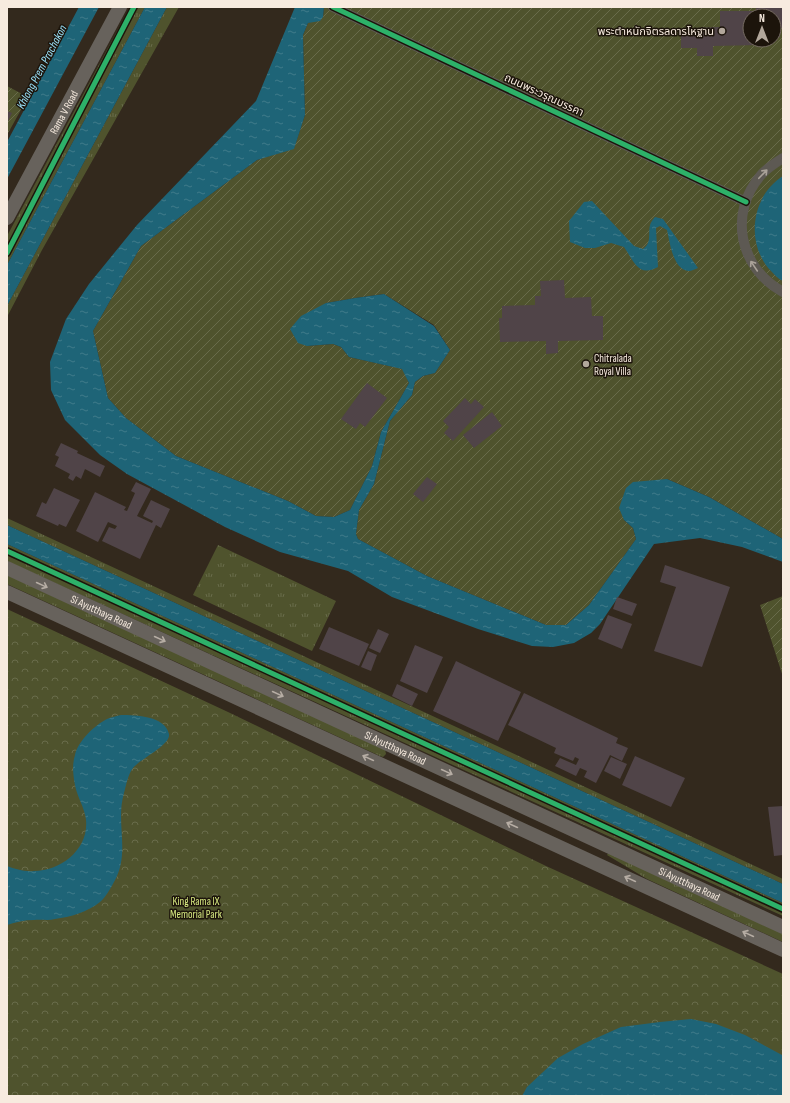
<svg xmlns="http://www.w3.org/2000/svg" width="790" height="1103" font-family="'Sofia Sans Condensed','Noto Sans Thai',sans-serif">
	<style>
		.grass { fill: url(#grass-tufts) }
		.park { fill: url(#park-crowns) }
		.garden { fill: url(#garden-furrows); fill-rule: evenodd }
		.water { fill: url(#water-ripples) }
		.building { fill: #504448 }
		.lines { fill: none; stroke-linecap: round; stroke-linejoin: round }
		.street { stroke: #5d5953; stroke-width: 10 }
		.secondary { stroke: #67625c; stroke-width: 14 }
		.cycleway-casing { stroke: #1c140b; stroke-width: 8 }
		.cycleway { stroke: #2db169; stroke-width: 5 }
		.oneway { stroke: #aaa299 }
		.oneway2 { stroke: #b6ada4 }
		.poi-dot { fill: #b2a79b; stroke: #1c140b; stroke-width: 1.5 }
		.labels { text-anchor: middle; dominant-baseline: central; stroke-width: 3; stroke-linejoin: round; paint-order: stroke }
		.poi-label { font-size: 11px; fill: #f7ebdf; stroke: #1c140b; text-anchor: end }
		.street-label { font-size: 11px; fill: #f7ebdf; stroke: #1c140b }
		.park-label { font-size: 11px; fill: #d7e981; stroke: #1c140b }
		.water-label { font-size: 12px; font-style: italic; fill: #9ae1f9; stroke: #1c140b }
	</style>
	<defs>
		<pattern id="grass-tufts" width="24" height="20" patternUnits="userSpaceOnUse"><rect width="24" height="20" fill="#4f532d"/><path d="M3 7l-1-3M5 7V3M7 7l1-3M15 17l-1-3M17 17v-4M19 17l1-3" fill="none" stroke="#696c4b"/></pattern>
		<pattern id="park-crowns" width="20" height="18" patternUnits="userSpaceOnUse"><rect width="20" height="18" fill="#4f532d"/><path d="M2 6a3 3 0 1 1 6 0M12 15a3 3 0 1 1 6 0" fill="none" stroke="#696c4b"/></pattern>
		<pattern id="garden-furrows" width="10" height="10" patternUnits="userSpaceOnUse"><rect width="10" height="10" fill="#4f532d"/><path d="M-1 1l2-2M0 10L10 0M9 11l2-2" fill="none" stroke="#696c4b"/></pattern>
		<pattern id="water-ripples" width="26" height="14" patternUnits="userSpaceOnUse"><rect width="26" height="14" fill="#1e6477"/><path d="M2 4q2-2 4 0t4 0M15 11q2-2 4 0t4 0" fill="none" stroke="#3f7a8a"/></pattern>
	</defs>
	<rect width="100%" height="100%" fill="#33291d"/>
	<path class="grass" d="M 130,7 L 145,7 L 7,265 L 7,236 Z
		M 167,7 L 179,7 L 42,250 L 7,317 L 7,306 Z
		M 7,518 L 783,879 L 783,884 L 7,525 Z
		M 7,544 L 783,903 L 783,916 L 7,561 Z
		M 218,545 L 336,601 L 312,651 L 193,595 Z
		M 7,575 L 385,749 L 386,754 L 383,757 L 380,756 L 7,584 Z
		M 609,852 L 783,932 L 783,942 L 647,879 L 607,855 Z"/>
	<path class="park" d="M 7,609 L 228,712 L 546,866 L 783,974 L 783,1096 L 7,1096 Z"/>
	<path class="garden" d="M 324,7 L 783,7 L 783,539 L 709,497 L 667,479 L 624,520 L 633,528 L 636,539 L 589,605 L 566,625 L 546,625 L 427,576 L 358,539 L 356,534 L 359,510 L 374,484 L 390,421 L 412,395 L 415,382 L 423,376 L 435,373 L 450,350 L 434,325 L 384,294 L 355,298 L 326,303 L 307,346 L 333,344 L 341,347 L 349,357 L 403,369 L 409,383 L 381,432 L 372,466 L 350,510 L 334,517 L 316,516 L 288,501 L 176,456 L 126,418 L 108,398 L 93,331 L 141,246 L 257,160 L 294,148 L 305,115 L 303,35 L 308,23 L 323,17 ZM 750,16 L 774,16 L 774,40 L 750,40 Z
		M 7,86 L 28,97 L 7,135 Z
		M 783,596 L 783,677 L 760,605 Z"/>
	<path class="water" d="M 79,7 L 99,7 L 7,179 L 7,142 Z
		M 145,7 L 167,7 L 7,306 L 7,265 Z
		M 295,7 L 324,7 L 323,17 L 320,21 L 308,23 L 303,35 L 305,115 L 294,149 L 257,160 L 141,246 L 93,331 L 108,398 L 126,418 L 176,456 L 288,501 L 316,516 L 334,517 L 350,510 L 372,466 L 381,432 L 409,383 L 402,369 L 349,357 L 341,347 L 333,344 L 307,346 L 298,343 L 290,329 L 301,316 L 326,303 L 355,298 L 384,294 L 434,326 L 450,350 L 435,373 L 423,376 L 415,382 L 412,395 L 390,421 L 374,484 L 359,510 L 356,534 L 358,539 L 427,576 L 546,625 L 566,625 L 589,605 L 636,539 L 633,528 L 624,520 L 619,508 L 626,488 L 633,482 L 667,479 L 709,497 L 783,539 L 783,562 L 742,547 L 700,538 L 654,544 L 600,624 L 591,633 L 574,643 L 553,647 L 532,646 L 478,629 L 392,597 L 348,571 L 280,552 L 225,527 L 127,474 L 100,455 L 65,420 L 51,390 L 50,362 L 66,319 L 89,284 L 137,225 L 256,101 Z
		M 783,176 L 783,281 C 778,279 775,275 771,271 C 745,244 751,196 783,176 Z
		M 592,201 L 634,246 L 643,249 C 652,243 648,234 650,225 C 651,222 653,219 655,217 L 663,219 L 698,268 C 695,269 691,271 689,271 C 673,270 670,243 667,230 L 660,226 L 656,228 L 658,267 C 638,278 634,261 624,247 L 611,243 L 595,248 L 585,248 L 570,242 L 569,221 L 584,202 Z
		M 7,525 L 783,884 L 783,903 L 7,544 Z
		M 121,715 C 136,715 165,716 169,734 C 171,745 140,759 133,768 C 128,774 126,786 124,793 C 115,824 131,852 114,882 C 110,889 106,897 100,902 C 88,912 70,917 55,919 C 48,921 41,919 34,920 C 24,920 16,922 7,925 L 7,866 C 15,869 25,872 34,871 C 61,871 89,849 86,820 C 85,808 77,797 75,785 C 73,775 72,764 75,755 C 78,741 95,725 107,719 C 111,717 117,716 121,715 Z
		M 691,1019 L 716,1024 L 745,1035 L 782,1055 L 783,1096 L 522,1096 L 527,1087 L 558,1058 L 583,1044 L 621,1027 L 660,1022 Z"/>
	<path class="building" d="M 756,7 L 783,7 L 783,28 L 780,28 L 780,37 L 774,37 L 774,16 L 750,16 L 750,40 L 760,40 L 760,45 L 713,46 L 713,56 L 697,56 L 697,48 L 681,48 L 681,34 L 693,34 L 693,28 L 720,27 L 720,11 L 756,11 Z
		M 7,111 L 12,113 L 7,123 Z
		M 564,280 L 565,298 L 591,297 L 592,316 L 603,316 L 603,340 L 558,341 L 558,353 L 546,354 L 546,341 L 500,342 L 499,318 L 502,318 L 502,306 L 535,305 L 535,296 L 541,296 L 540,281 Z
		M 367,383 L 387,398 L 365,427 L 360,423 L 356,429 L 341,419 Z
		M 465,398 L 471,404 L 475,399 L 484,407 L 453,441 L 444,433 L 449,427 L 443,421 Z
		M 492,412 L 502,426 L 474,448 L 463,435 Z
		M 61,443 L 78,451 L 77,453 L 105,466 L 100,477 L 85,469 L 81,479 L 76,476 L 73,481 L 68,478 L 70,474 L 55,466 L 59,457 L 55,455 Z
		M 427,477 L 437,484 L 423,502 L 413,494 Z
		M 136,482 L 151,489 L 137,516 L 152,523 L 153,521 L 143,516 L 151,500 L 170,509 L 161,528 L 156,525 L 140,559 L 102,541 L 109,527 L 115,529 L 117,526 L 108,522 L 98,542 L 76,531 L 95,492 L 126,507 L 124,510 L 127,511 L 135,493 L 131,491 Z
		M 54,488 L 80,500 L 66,527 L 59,524 L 58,526 L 36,516 L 42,502 L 46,504 Z
		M 665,565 L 730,587 L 702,667 L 654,651 L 676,587 L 660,582 Z
		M 617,597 L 637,604 L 632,616 L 613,609 Z
		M 608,615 L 632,624 L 622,649 L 598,639 Z
		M 329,627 L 369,644 L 359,666 L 319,649 Z
		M 378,629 L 389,634 L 380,653 L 369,648 Z
		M 415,645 L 443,657 L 427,693 L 400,681 Z
		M 368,651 L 377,655 L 371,671 L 361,667 Z
		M 456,661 L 521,692 L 498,741 L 433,711 Z
		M 397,684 L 418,694 L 412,706 L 392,696 Z
		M 524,693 L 618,738 L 616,743 L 628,748 L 622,761 L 610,755 L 596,783 L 584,777 L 587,771 L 580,768 L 576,776 L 555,766 L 560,758 L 576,765 L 579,759 L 575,757 L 573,761 L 554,753 L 556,748 L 508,725 Z
		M 635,756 L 685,778 L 671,807 L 622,785 Z
		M 611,757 L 627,764 L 620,779 L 604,771 Z
		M 783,806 L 783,855 L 774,856 L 768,807 Z"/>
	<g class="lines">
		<path class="street" d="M 333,7 L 746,202
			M 783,158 C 775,163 767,168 761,175 C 728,213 739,268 783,292"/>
		<g class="secondary">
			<path id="s1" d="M 7,218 L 120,7"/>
			<path id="s2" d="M 7,568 L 783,927"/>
			<path d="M 7,592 L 783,950"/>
		</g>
		<defs>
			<path id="cycleway" d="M 333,7 L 746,202
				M 7,253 L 134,7
				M 7,551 L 783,909"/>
		</defs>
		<use href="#cycleway" class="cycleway-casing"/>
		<use href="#cycleway" class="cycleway"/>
	</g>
	<defs><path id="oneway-shaft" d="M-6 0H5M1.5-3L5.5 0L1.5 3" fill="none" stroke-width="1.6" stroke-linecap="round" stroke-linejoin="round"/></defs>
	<g class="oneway">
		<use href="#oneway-shaft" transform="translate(763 174) rotate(-46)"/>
		<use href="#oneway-shaft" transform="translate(754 266) rotate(-124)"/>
	</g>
	<g class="oneway2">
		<use href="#oneway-shaft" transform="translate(42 585) rotate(25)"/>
		<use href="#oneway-shaft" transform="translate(160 639) rotate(25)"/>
		<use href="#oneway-shaft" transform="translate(278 694) rotate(25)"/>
		<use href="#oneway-shaft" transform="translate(368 758) rotate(-155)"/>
		<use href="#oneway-shaft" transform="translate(447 772) rotate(25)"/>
		<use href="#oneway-shaft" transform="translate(512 825) rotate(-155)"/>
		<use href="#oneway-shaft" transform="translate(630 879) rotate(-155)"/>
		<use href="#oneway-shaft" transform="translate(748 934) rotate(-155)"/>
	</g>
	<g class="poi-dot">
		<circle cx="722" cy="31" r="4"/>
		<circle cx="586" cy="364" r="4"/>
	</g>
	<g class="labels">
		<g class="poi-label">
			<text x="714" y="31">พระตำหนักจิตรลดารโหฐาน</text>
			<text x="594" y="358" text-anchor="start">Chitralada<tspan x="594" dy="13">Royal Villa</tspan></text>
		</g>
		<g class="street-label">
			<text transform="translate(544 95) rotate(25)">ถนนพระวรุณมรรคา</text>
			<text stroke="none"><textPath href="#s1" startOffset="120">Rama V Road</textPath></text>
			<text stroke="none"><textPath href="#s2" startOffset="104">Si Ayutthaya Road</textPath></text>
			<text stroke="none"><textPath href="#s2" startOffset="428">Si Ayutthaya Road</textPath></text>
			<text stroke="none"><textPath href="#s2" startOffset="752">Si Ayutthaya Road</textPath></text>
		</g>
		<g class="park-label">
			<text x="196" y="901">King Rama IX<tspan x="196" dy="13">Memorial Park</tspan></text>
		</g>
		<g class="water-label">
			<text transform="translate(42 67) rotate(-62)">Khlong Prem Prachakon</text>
		</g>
	</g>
	<rect width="790" height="1103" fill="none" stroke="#f7ebdf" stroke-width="16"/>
	<g transform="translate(762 28)"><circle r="19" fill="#1c140b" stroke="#746a60"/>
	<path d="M0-3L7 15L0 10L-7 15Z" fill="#b2a79b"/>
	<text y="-6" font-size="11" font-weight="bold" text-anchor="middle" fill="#f7ebdf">N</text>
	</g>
</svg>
